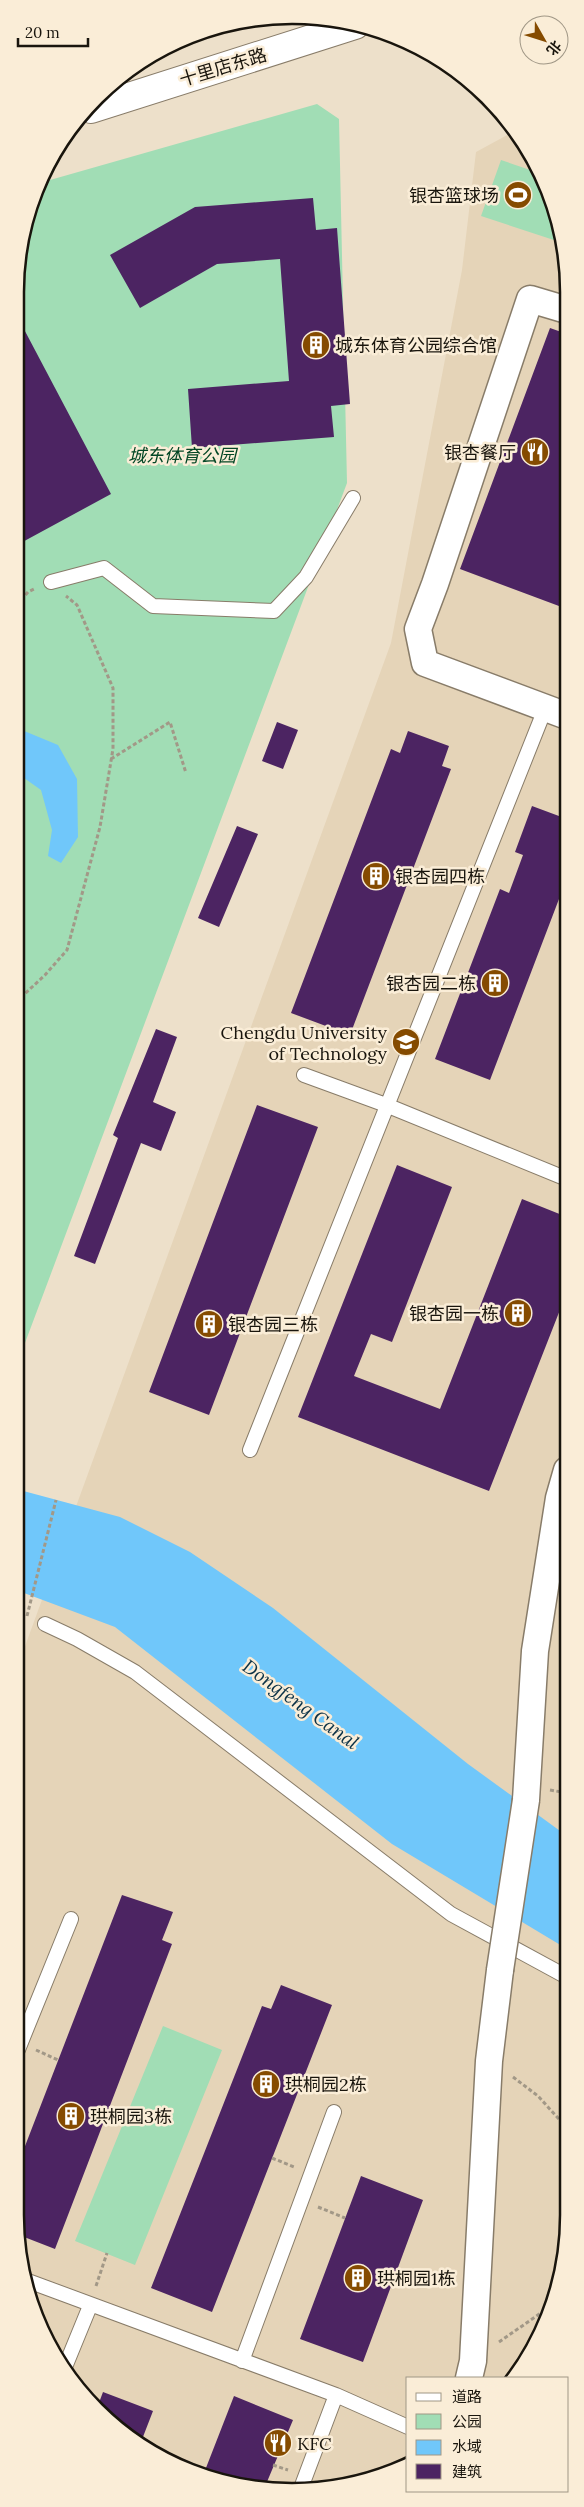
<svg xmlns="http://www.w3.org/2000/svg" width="584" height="2507" font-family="Lora,'Noto Sans SC',serif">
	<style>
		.built { fill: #e5d4b8 }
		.green { fill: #a1ddb5 }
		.water { fill: #70c7fa }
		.building { fill: #4c2462 }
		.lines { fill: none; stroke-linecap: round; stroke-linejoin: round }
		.service-casing { stroke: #887c69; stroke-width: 16 }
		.minor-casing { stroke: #887c69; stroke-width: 29 }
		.tertiary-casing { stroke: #887c69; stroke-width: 30 }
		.path { stroke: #a29887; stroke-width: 3; stroke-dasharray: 4 2.5; stroke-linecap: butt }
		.service { stroke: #fff; stroke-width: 14 }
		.minor { stroke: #fff; stroke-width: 26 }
		.tertiary { stroke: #fff; stroke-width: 28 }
		.minor-bridge-casing { stroke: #887c69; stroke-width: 29; stroke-linecap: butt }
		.minor-bridge { stroke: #fff; stroke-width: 26 }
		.labels { text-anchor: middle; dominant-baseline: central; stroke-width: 5; stroke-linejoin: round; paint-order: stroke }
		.street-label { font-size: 18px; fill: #19150d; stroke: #faedd7 }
		.poi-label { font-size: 18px; fill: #19150d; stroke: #faedd7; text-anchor: start }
		.park-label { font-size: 18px; font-style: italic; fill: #034725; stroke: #faedd7 }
		.water-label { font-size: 19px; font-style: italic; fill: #0a3146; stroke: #faedd7 }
		.rim { fill: none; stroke: #19150d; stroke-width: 2.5 }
	</style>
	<rect width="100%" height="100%" fill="#ede0ca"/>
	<path class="built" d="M 513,132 L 541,170 L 567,256 L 567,2251 L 532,2353 L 510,2378 L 408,2378 L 408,2463 L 381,2477 L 274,2491 L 170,2464 L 84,2398 L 36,2321 L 15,2215 L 16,1671 L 391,643 L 462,270 L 476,152 Z"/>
	<path class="green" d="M 317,104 L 339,119 L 347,483 L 16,1367 L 17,256 L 43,182 Z
		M 501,160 L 542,174 L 563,243 L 481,216 Z
		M 163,2026 L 222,2050 L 135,2265 L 75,2241 Z"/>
	<path class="water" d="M 17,728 L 58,745 L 77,779 L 78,837 L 61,863 L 48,856 L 52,830 L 41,790 L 17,773 Z
		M 16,1489 L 120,1517 L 190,1552 L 273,1608 L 468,1764 L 567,1836 L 567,1949 L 392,1844 L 115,1627 L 16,1590 Z"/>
	<path class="building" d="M 313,198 L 316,230 L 337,228 L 350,404 L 331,406 L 334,437 L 192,448 L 188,389 L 289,381 L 280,259 L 217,264 L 140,308 L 110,255 L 195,207 Z
		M 17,316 L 111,494 L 17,545 Z
		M 550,328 L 567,334 L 567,609 L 460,569 Z
		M 277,722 L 298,730 L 283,769 L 262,761 Z
		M 408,731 L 449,746 L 442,766 L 451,769 L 350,1035 L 291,1013 L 391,749 L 400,753 Z
		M 532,806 L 567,819 L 567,878 L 490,1080 L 435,1059 L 500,889 L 509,893 L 523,855 L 515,852 Z
		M 237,826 L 258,834 L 219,927 L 198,918 Z
		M 156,1029 L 177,1037 L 153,1102 L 176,1112 L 161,1151 L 141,1143 L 95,1264 L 74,1256 L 118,1138 L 113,1135 Z
		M 257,1105 L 318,1127 L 209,1415 L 149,1392 Z
		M 397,1165 L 452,1187 L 392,1342 L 371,1334 L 354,1376 L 440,1409 L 522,1199 L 567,1217 L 567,1292 L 489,1491 L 298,1417 Z
		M 122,1895 L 173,1912 L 162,1940 L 172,1944 L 55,2249 L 19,2235 L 15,2215 L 15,2172 Z
		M 281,1985 L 332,2005 L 212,2312 L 151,2288 L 262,2006 L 271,2009 Z
		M 361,2176 L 423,2200 L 363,2362 L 300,2339 Z
		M 103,2392 L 153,2411 L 141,2442 L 97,2408 Z
		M 234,2396 L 293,2420 L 264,2489 L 204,2473 Z"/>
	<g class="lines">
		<defs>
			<path id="service" d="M 51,582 L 104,568 L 153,606 L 274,611 L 306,577 L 353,498
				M 304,1075 L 386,1105 L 567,1179
				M 250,1450 L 545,709
				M 45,1624 L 77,1639 L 135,1672 L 451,1914 L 567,1977
				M 15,2057 L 71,1919
				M 28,2281 L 336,2395 L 408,2427
				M 242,2361 L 334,2112
				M 65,2367 L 90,2306
				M 301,2488 L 336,2395"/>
			<path id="minor" d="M 567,716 L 425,663 L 418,629 L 435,584 L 530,299 L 567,310
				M 526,1800 L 535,1651 L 559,1498 L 567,1470
				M 469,2378 L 473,2361 L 489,2061 L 500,1970"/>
			<path id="tertiary" d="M 91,109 L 355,25"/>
		</defs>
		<use href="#service" class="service-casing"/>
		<use href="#minor" class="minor-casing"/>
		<use href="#tertiary" class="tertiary-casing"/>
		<path class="path" d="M 17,605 L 28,592 L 34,589
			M 111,759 L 170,722 L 186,773
			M 16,1002 L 45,975 L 67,950 L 100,827 L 113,749 L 113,688 L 77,605 L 66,596
			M 27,1616 L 56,1500
			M 550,1790 L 567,1793
			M 36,2050 L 58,2060
			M 513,2077 L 538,2096 L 567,2128
			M 272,2158 L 294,2167
			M 318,2207 L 345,2218
			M 96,2286 L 107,2253
			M 499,2342 L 548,2308
			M 273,2465 L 288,2470"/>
		<use href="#service" class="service"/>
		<use href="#minor" class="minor"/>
		<use href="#tertiary" class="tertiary"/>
		<defs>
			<path id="minor-bridge" d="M 500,1970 L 526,1800"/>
		</defs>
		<use href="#minor-bridge" class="minor-bridge-casing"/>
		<use href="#minor-bridge" class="minor-bridge"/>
	</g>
	<defs>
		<symbol id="stadium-disc" viewBox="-11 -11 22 22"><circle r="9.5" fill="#854b00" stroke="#faedd7"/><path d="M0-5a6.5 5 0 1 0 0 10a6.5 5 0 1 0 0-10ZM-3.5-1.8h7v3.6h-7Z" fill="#fff"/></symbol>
		<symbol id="building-disc" viewBox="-11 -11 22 22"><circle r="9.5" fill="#854b00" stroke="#faedd7"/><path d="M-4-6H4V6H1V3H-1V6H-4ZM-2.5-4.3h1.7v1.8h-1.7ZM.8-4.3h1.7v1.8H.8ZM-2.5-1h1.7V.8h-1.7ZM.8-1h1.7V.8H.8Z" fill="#fff"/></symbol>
		<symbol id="restaurant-disc" viewBox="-11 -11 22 22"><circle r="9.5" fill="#854b00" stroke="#faedd7"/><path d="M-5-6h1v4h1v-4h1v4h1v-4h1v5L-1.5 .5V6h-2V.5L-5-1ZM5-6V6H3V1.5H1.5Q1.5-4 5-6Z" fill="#fff"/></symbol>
		<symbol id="university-disc" viewBox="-11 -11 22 22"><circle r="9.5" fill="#854b00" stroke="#faedd7"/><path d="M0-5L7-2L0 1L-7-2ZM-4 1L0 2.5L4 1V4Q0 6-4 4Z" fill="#fff"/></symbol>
	</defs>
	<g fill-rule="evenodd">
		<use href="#stadium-disc" x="502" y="179" width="32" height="32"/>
		<use href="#building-disc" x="300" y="329" width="32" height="32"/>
		<use href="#restaurant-disc" x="519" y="436" width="32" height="32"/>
		<use href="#building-disc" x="360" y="860" width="32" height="32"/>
		<use href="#building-disc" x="479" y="967" width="32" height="32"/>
		<use href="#university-disc" x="390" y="1026" width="32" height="32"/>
		<use href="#building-disc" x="502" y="1297" width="32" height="32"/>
		<use href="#building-disc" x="193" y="1308" width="32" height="32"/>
		<use href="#building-disc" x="250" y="2068" width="32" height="32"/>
		<use href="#building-disc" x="55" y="2100" width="32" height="32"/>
		<use href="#building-disc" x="342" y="2262" width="32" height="32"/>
		<use href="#restaurant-disc" x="262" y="2427" width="32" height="32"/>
	</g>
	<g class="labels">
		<g class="street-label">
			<text transform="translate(223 67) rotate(-17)">十里店东路</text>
		</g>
		<g class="poi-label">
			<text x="499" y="195" text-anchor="end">银杏篮球场</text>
			<text x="335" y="345">城东体育公园综合馆</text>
			<text x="516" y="452" text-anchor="end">银杏餐厅</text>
			<text x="395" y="876">银杏园四栋</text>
			<text x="476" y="983" text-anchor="end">银杏园二栋</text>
			<text x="387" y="1032" text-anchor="end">Chengdu University<tspan x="387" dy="21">of Technology</tspan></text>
			<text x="499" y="1313" text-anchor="end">银杏园一栋</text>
			<text x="228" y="1324">银杏园三栋</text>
			<text x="285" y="2084">珙桐园2栋</text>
			<text x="90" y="2116">珙桐园3栋</text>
			<text x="377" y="2278">珙桐园1栋</text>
			<text x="297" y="2443">KFC</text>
		</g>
		<g class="park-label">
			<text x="182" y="455">城东体育公园</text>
		</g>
		<g class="water-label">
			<text transform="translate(301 1704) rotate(36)">Dongfeng Canal</text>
		</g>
	</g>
	<path d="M0 0H584V2507H0ZM292 24H292A268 268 0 0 1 560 292V2215A268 268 0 0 1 292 2483H292A268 268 0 0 1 24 2215V292A268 268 0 0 1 292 24Z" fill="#faedd7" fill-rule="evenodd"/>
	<path class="rim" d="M292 24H292A268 268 0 0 1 560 292V2215A268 268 0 0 1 292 2483H292A268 268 0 0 1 24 2215V292A268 268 0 0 1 292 24Z"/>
	<rect x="406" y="2377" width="162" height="115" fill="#faedd7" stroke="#a09786"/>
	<rect x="416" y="2393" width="25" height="8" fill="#ffffff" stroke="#a09786"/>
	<text x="452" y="2402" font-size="15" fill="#19150d">道路</text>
	<rect x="416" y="2414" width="25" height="15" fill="#a1ddb5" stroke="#a09786"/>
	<text x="452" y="2427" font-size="15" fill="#19150d">公园</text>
	<rect x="416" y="2440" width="25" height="15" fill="#70c7fa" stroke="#a09786"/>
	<text x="452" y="2452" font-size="15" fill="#19150d">水域</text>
	<rect x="416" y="2464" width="25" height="15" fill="#4c2462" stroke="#a09786"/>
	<text x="452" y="2477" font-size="15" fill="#19150d">建筑</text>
	<g transform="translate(544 40) rotate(129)"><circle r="24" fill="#faedd7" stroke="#a09786"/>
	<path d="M0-4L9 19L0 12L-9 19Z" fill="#854b00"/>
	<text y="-8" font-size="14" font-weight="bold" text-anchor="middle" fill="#19150d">北</text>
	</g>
	<path d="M18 38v8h70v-8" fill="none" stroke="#19150d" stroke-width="2.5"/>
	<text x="25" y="38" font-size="15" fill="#19150d" stroke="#faedd7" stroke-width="4" paint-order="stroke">20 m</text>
</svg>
